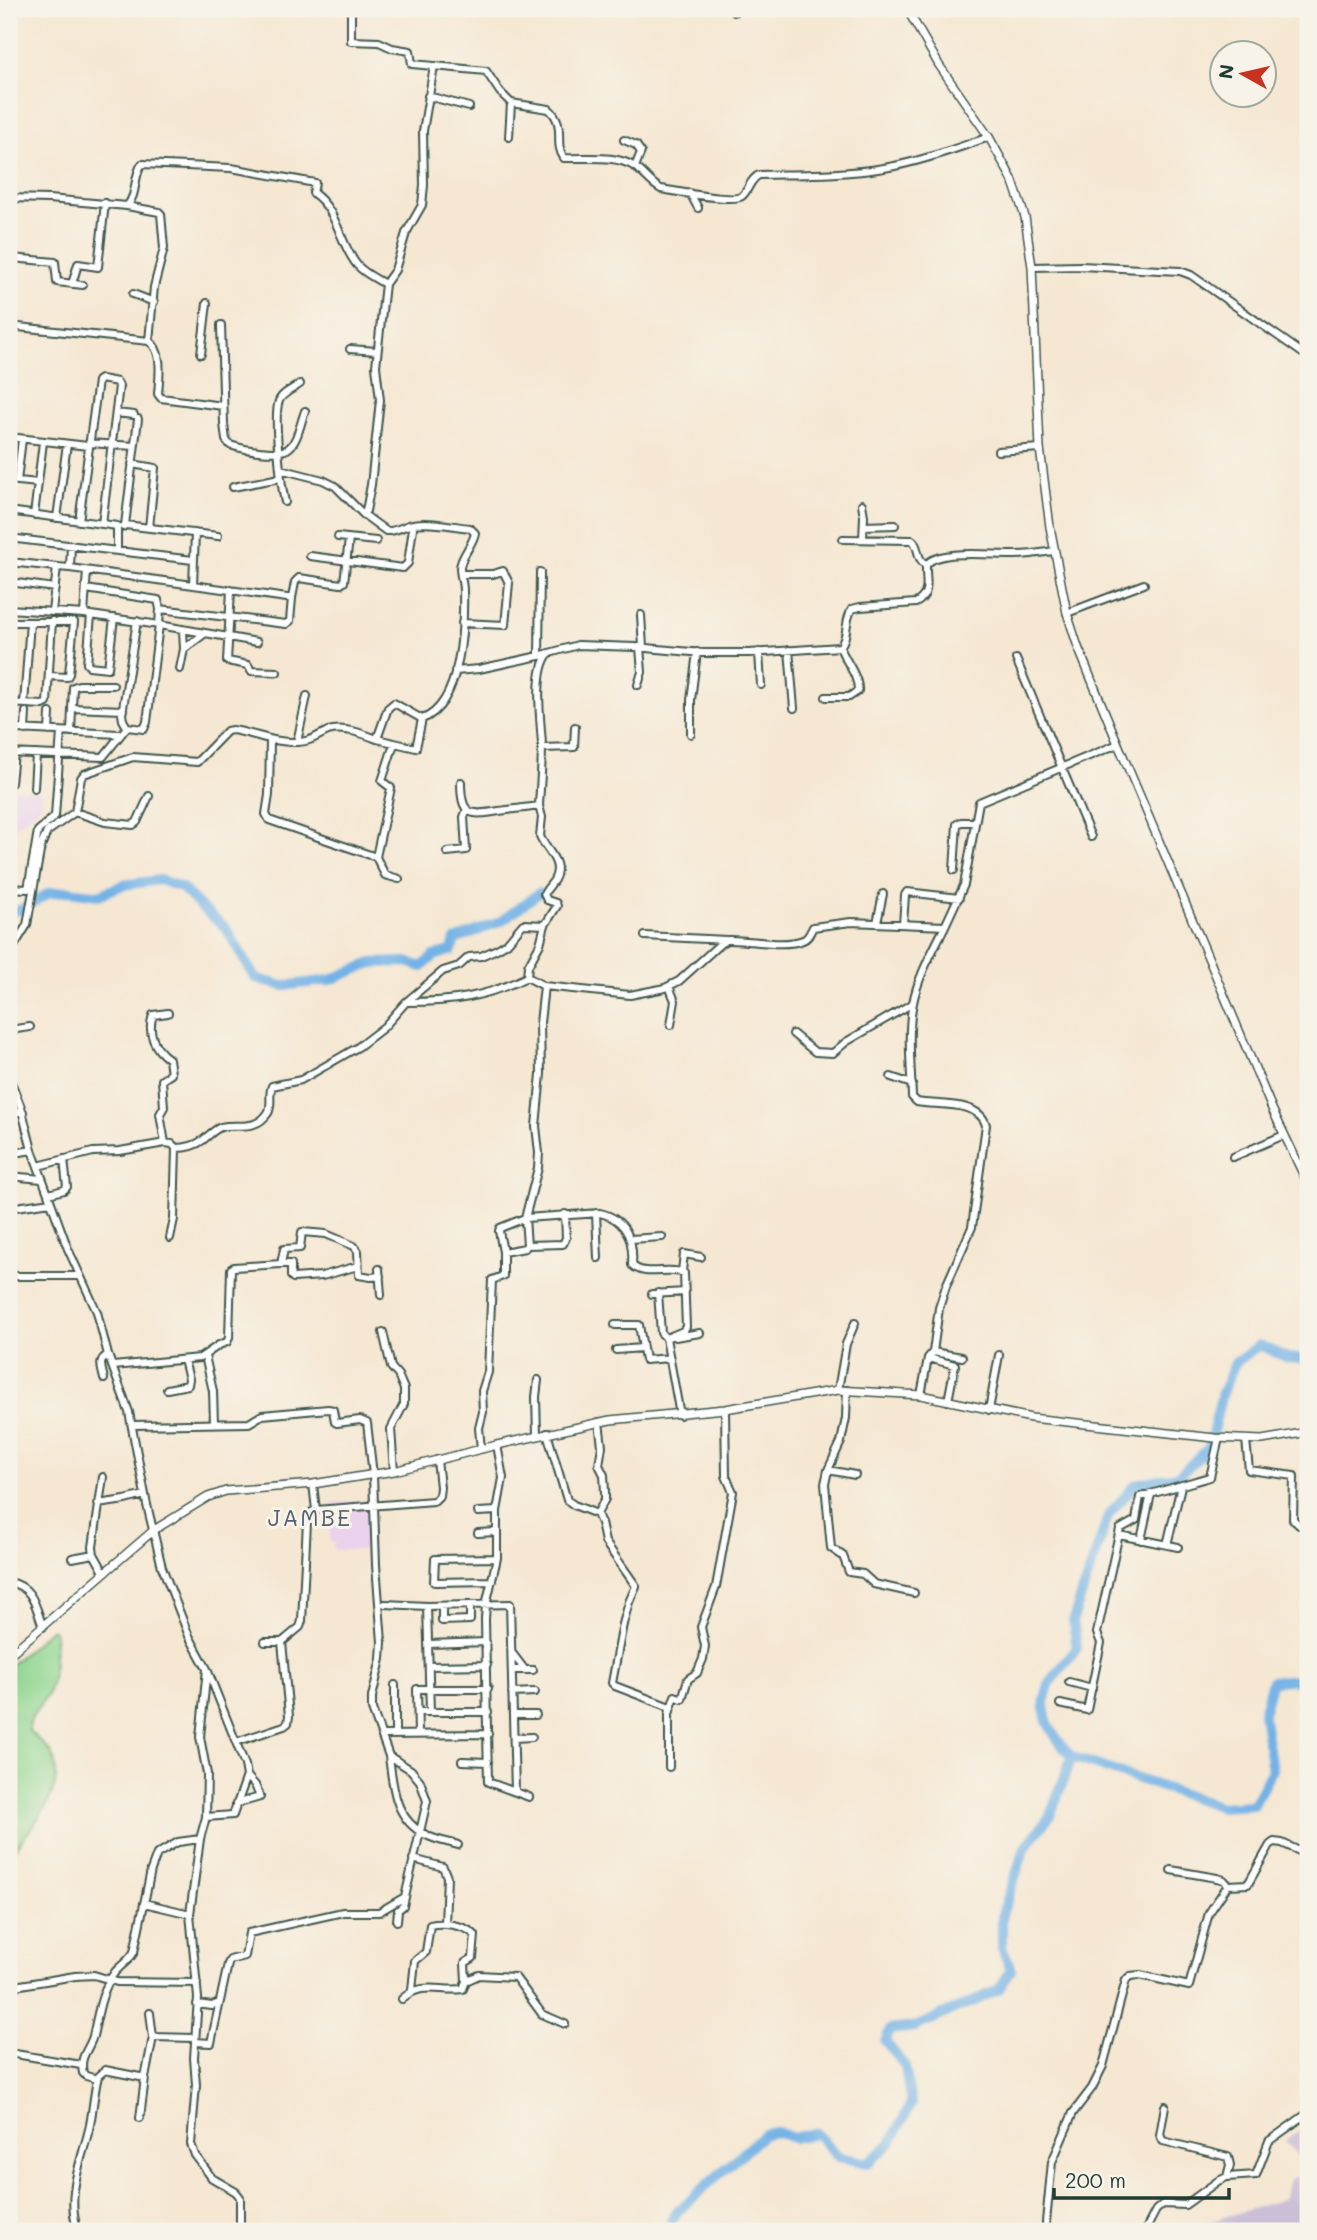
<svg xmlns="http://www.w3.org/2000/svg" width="1317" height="2240" font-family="Mali,sans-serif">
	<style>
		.built { fill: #ead1ec }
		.industrial { fill: #cabfd6 }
		.grass { fill: #8fd690; stroke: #578a62; stroke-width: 2 }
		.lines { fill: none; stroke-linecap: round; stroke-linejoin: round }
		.river { stroke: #73b2e6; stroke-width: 10 }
		.minor-casing { stroke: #3f564c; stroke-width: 10 }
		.tertiary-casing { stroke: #3f564c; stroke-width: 10 }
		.minor { stroke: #fff; stroke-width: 6 }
		.tertiary { stroke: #fff; stroke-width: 7 }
		.labels { text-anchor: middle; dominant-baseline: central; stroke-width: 6; stroke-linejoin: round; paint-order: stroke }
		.quarter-label { font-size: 23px; letter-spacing: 2px; fill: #566172; stroke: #f7f3e8 }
	</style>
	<rect width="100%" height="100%" fill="#f7f3e8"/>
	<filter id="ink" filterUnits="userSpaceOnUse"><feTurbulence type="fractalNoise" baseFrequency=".0143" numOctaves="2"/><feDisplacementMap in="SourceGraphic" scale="14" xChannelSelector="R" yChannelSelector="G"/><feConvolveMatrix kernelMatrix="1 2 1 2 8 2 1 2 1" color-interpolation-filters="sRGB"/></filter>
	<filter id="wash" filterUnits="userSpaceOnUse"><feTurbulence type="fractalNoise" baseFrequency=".00686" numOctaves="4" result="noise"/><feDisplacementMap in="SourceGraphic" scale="28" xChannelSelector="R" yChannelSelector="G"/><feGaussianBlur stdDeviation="1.57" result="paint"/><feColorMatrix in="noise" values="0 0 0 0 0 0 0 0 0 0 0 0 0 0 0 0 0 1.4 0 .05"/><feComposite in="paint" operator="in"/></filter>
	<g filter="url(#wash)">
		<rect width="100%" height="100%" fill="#f5e7d2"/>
		<path class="built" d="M 9,788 L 41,792 L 42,804 L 14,829 L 18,848 L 9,854 Z
			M 369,1500 L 370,1550 L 334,1550 L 334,1542 L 330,1542 L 330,1503 Z"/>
		<path class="industrial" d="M 1308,2124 L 1308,2170 L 1285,2141 Z
			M 1308,2172 L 1308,2231 L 1179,2231 L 1283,2199 L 1290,2179 Z"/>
		<path class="grass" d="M 51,1629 L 54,1630 L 55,1634 C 54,1652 55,1673 49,1691 C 43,1706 28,1713 29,1731 C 36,1738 47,1746 52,1755 C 69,1791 29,1830 9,1856 L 9,1666 Z"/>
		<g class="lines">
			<path class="river" d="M 9,911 L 20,910 L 49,893 L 69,891 L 99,895 L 123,885 L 160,880 L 182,888 L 203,909 L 226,928 L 255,978 L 283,986 L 330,980 L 372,963 L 407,962 L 422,967 L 434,956 L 452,950 L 455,940 L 501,921 L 539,893
				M 1308,1359 L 1288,1358 L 1259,1345 L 1235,1363 L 1222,1393 L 1209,1448 L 1178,1476 L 1136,1484 L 1109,1514 L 1073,1620 L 1077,1648 C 1069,1659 1052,1676 1048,1688 C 1037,1716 1054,1737 1072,1757 L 1221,1807 L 1253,1805 L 1272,1770 L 1263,1713 L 1272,1681 L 1289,1680 L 1308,1683
				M 666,2231 L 677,2212 L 764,2134 L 777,2132 L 793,2138 L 816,2133 L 838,2157 L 868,2163 L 891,2143 L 911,2104 L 905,2066 L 885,2041 L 890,2030 L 915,2027 L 977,2000 L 999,1989 L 1011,1970 L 1002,1948 L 1002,1914 L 1025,1848 L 1050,1816 L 1072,1757"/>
		</g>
	</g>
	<g filter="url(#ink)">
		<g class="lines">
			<defs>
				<path id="minor" d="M 351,9 L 351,41 L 379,42 L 392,48 L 410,51 L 412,64 L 434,66
					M 734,12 L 734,9
					M 428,96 L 469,107
					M 509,137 L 511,103
					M 624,140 L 636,145 L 641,152 L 635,167
					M 690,193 L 698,208
					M 9,198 L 49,199 L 127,206 C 138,194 133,176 142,164 L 231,168 L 315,183 L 313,193 C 338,210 339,243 357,265 C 365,274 375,278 385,284 L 376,366 L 380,400 L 371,485 L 366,511 L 363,514 L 386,531 C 395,532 403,526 413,524 C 431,521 452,526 470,528 L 475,533 C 473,545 460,557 460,568 C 460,575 463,583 463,590 C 464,624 462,705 422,719
					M 127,206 L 159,212 L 161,214 L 164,248 L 154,287 L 149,341
					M 9,251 L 13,265 L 11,327
					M 12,258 L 55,262 L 57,282 L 83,285
					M 1032,267 L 1081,266 L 1180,271 L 1191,275 L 1308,357
					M 72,284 L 78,264 L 98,267 L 105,203
					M 385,284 L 395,270 L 406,233 L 422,205 L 424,185 L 423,131 L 434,66 L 486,71 L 500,92 L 511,103 L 549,109 C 567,125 553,143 564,158 C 587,159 616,154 635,167 C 645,174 651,184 661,189 C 674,191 734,203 742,196 C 750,189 749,180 759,175 C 800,174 843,175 884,168 C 920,162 954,149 989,137
					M 133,294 L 154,302
					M 221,325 L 224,424 L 226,440 L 230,445 C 242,449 281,457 290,447 C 298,440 301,421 305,411
					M 9,326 L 149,341 C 164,351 159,378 158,394 L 161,398 L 223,406
					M 350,349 L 377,351
					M 201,354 L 207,303
					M 116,413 L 134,415
					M 9,437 L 88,446
					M 89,443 L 134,446
					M 998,451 L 1040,448
					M 132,464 L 155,468 L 149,528
					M 280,469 L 323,480 L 335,486 L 363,514
					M 9,480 L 38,483
					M 17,481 L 22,439
					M 233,487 L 280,478
					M 285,502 C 281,485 273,416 279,401 C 282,393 293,389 300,384
					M 862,504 L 864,516 L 863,539
					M 9,511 L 117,526 L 117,550
					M 34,515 L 43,442
					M 57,518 L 67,444
					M 79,521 L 98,381 L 101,379 L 117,382 L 119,386 L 102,524
					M 125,525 L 138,419
					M 864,526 L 895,525
					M 123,527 L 125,525 L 218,536
					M 338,537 L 376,541
					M 9,538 L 193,560
					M 9,539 L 12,511
					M 843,539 L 912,540 C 920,546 915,558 926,565
					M 71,545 L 70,568 L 287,598 L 292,598 L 295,582 L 299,578 L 341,584 L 344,582 L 349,539
					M 310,556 L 403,568 L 408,563 L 413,528
					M 9,562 L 57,567
					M 87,571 L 84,614 L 159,625 L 147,722 L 144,729 L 127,727 L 123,720 L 122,714 L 137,621
					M 461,574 L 493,574 L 503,571 L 509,583 L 505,625 L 462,623
					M 9,582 L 55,588
					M 193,585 L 195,533
					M 86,589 L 158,600 L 160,609 L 159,625 L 257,642
					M 231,590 L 227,661 L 248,665 L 251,671 L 277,672
					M 9,609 L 84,614
					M 160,609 L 286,624 L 290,621 L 292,598
					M 52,612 L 57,567 L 70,568
					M 1067,613 L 1144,584
					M 91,615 L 87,664 L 89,666 L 108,668 L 114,618
					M 641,615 L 643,647
					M 9,622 L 74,622 L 69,674 L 67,677 L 49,676
					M 184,649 L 204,634
					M 789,650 L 794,708
					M 759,652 L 761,685
					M 539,656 L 540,572
					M 1016,659 L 1091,837
					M 180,669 L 184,649 L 183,630
					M 455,671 L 479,669 L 539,656 L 578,645 L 635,647 L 703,653 L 749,653 L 840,647 C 849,636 844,621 852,609 L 860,607 L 916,603 C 932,593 925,581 926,565 C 939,548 994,556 1016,555 C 1029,555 1041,553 1054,551
					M 638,685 L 642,672 L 640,647
					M 826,697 L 849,697 L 858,691 C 859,676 845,661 840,647
					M 9,703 L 43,705 L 47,703 L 52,621
					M 24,704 L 30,622
					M 72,708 L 123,710
					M 16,729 L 119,734
					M 25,730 L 26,712
					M 49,731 L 50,713
					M 71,732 L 73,687 L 79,685 L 113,685
					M 691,734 L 691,700 L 697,652
					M 377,739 L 416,748 L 422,719
					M 270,741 L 269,795 L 266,814 L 269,820 L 376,857
					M 297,742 L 307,696
					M 394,744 L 382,781 L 391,788 L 376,857 L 385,875 L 399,879
					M 542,748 L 574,747 L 575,727
					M 9,753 L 103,757 L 127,727
					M 461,782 C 461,816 470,816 499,811 C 513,809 526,808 539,806 L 542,817 L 540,836 C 546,851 564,862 554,880 C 551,885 547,888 544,894 L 547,900 L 556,903 L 557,906 L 545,925 L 540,944 L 528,966 L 527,977
					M 11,783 L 14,753
					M 34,788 L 36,754
					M 539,806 C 540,786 542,766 542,745 C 541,721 533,672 549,653
					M 75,812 L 105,822 L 133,825 L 137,822 L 149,796
					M 447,852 L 466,850 L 464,817 L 467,809
					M 9,864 L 9,860
					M 954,870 L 957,824 L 961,822 L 975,822
					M 9,888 L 28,889 L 38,831 L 55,816 L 61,732
					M 877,923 L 883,894
					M 903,924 L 905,895 L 907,892 L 959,898
					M 645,936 L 727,940
					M 9,954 L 27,925 L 41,846 L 47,832 L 75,812 L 81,778 L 84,774 L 133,757 L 197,762 L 227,731 L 232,730 C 254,733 273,743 297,742 C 310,742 317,736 328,731 C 343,726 364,734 377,739 L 388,708 L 394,703 L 422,719
					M 527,977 L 544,986 L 630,995 L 665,988 L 679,981 L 721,943 L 727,940 C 749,939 783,948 803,940 C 809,938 810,932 813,927 L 851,922 L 945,926 L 964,885 L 979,802 L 1118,744
					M 669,986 L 675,1001 L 671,1025
					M 407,1002 C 454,1002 485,997 527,977
					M 9,1030 L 30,1027
					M 793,1034 L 815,1052 L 833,1053 L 846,1042 L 913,1003
					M 9,1077 L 21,1107 L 32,1150 L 68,1249 L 97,1312 L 108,1355 L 129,1412 L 147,1505 L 162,1567 L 189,1636 L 207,1669 L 200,1737 L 207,1774 L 206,1817 L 200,1839 L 190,1914 L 198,1998 L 194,2058 L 196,2085 L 191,2144 L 195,2155 L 212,2178 L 236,2192 L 240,2197 L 240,2231
					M 891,1077 L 912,1084
					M 9,1112 L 23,1112
					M 165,1143 L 172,1144 L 176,1148 C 186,1148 195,1146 203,1140 C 208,1136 215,1129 221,1127 C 237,1123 255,1132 268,1113 C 273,1105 268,1095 272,1086 L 301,1080 L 358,1047 L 384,1027 L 406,1002 L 443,971 L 459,966 L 469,957 L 481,956 L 497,949 L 507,943 L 523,924 L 545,925
					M 9,1154 L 32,1150
					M 1233,1157 L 1284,1135
					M 38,1166 L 93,1152 L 120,1151 L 165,1143 L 160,1114 L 164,1107 L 162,1080 L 171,1074 L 169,1059 C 154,1049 147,1032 153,1015 L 168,1013
					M 9,1176 L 42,1179
					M 48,1194 L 64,1190 L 67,1187 L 64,1159
					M 9,1208 L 51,1202
					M 596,1213 L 598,1258
					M 170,1238 L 174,1219 L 176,1148
					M 630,1239 L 662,1237
					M 527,1245 L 563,1244 L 566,1238 L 565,1214
					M 503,1252 L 499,1231 L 500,1228 L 525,1218 L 600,1213 C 626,1219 634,1240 632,1265 C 645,1278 668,1266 684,1273 L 686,1327 L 683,1331 L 666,1338
					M 280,1264 L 291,1264 L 291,1276 L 293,1278 L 322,1276 L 358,1266
					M 379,1269 L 381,1295
					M 682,1271 L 684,1254 L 701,1257
					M 9,1276 L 80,1276
					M 658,1293 L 661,1333 L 666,1338 L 680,1415
					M 652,1294 L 685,1292
					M 615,1325 L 639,1325 L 645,1360 L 670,1358
					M 383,1332 L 391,1367 L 398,1375 L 404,1389 L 404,1404 L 391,1429 L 394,1471
					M 675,1337 L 700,1333
					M 616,1350 L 642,1348
					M 933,1352 L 962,1357
					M 205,1356 L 213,1391 L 214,1423
					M 928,1358 L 955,1365 L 948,1401
					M 113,1366 L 200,1358 L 219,1345 L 227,1342 L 229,1338 L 231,1269 L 234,1267 L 281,1264 L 284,1249 L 300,1248 L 302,1232 L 326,1234 L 354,1246 L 358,1251 L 359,1275 L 371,1277 L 380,1276
					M 104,1379 C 102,1369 97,1360 108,1355
					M 167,1389 L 188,1385 L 189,1379 L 184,1360
					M 838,1390 L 846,1344 L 855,1323
					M 847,1390 L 846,1418 L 841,1442 L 828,1470 L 825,1484 L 831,1548 L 843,1556 L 849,1572 L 863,1574 L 874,1584 L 914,1593
					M 921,1395 L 928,1358 L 933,1352 L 939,1308 L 946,1286 L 972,1227 L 986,1125 C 979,1100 937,1106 917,1102 L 912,1097 C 911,1068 907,1031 913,1003 C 918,976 933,951 945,926
					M 989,1410 L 999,1355
					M 132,1425 L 249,1423 L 262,1415 L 328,1409 L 333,1410 L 335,1422 L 337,1423 L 360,1420 L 367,1423 L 373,1475 L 376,1565 L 382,1642 L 381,1659 L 372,1697 L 372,1709 L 389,1756 L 411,1770 L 420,1781 L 427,1801 L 403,1906 L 398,1910 L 397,1921
					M 547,1433 L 567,1500 L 574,1505 L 597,1514 L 601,1523 L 605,1542 L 636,1586 L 629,1602 L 623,1624 L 612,1683 L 615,1686 L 670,1707
					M 537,1435 L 536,1397 L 538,1380
					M 1246,1440 L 1249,1470 L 1294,1476 L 1293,1519 L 1299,1525 L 1308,1527
					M 497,1445 L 503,1478 L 497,1511 L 497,1558 L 486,1605 L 485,1619 L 488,1782 L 529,1797
					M 481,1449 L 479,1428 L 483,1412 L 482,1391 L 488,1372 L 492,1280 L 503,1276 L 503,1252 L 525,1248 L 527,1245 L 525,1218 L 538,1168 L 539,1153 L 536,1126 L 541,1074 L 540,1023 L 544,986
					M 828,1470 L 855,1475
					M 103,1477 L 93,1547 L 94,1554 L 104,1572
					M 98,1504 L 125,1500 L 145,1495
					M 316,1510 L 434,1501 L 439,1496 L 440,1487 L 437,1460
					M 478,1512 L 497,1511
					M 597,1514 L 605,1499 L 605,1492 L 604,1475 L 599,1465 L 602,1446 L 599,1422
					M 478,1533 L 496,1532
					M 1119,1535 L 1178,1547
					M 1141,1540 L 1151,1494
					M 1167,1545 L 1181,1486
					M 72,1558 L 94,1554
					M 492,1581 L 434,1582 L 435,1559 L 497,1558
					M 9,1582 C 34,1587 35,1606 43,1627
					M 385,1604 L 427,1606
					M 442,1606 L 442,1621 L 470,1620 L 470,1606
					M 265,1642 L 282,1642 L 300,1627 L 302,1621 L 307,1522 L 312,1512 L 316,1510 L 313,1484
					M 429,1644 L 486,1642
					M 512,1653 L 525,1670
					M 430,1666 L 487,1665
					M 512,1670 L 533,1670
					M 1069,1682 L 1092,1688
					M 395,1685 L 395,1735
					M 512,1693 L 535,1692
					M 1060,1704 L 1087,1710 L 1101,1643 L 1097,1633 L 1120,1529 L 1136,1520 L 1140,1497 L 1210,1477 L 1219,1438
					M 418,1712 L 488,1712
					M 430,1712 L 427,1606 L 510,1604 L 515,1791
					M 513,1715 L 536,1715
					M 418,1734 L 417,1689 L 488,1689
					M 383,1735 L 488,1734
					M 514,1738 L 532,1737
					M 236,1742 L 284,1726 L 288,1723 L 289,1716 L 282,1642
					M 389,1756 C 393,1787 394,1819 426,1835 C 435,1840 448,1842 458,1845
					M 462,1761 L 488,1762
					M 669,1767 L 669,1714 L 675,1696 L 682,1699 L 688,1679 L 697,1673 L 703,1659 L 705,1646 L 701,1627 L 716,1587 L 733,1492 L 726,1476 L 725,1409
					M 236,1804 L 260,1797 L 255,1785 L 247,1776
					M 206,1817 L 233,1815 L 247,1776 L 245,1765 L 207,1669
					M 413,1859 L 443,1867 L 447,1877 L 445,1924
					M 1228,1885 L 1248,1884 L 1270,1845 L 1274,1842 L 1282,1843 L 1308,1855
					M 144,1903 L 190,1914
					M 466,1981 L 479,1975 L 515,1977 L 542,2014 L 565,2024
					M 9,1987 L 75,1976 L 94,1975 L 117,1982 L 197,1983
					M 402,1999 C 422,1981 439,1992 463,1989 L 466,1981 L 465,1963 L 473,1958 L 475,1935 C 465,1925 443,1922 430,1925 L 426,1952 L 415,1961 L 412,1990
					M 197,2004 L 212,2006 L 219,2003
					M 153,2037 L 195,2038
					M 195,2042 L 211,2043 L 228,1964 L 230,1960 L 245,1956 L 249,1933 L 343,1912 L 379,1912 L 403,1898
					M 9,2053 L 81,2065
					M 97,2079 L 86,2076 L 83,2073 C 79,2056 89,2050 93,2036 C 98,2015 101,1990 115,1972 C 121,1965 129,1961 134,1952 L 151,1870 L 157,1854 L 178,1842 L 200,1839
					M 1165,2106 L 1160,2135 L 1163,2141 L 1228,2157 L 1230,2165 L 1227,2177
					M 140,2118 L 145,2078
					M 78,2231 C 65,2195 82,2161 90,2125 C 93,2109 94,2092 98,2076 L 105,2070 L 145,2078 L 153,2037 L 150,2013
					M 1047,2231 L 1046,2222 L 1052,2162 L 1073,2113 L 1092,2088 L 1103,2066 L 1126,1980 L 1130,1976 L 1140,1975 L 1189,1986 L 1209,1913 L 1228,1885 L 1224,1880 L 1217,1878 L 1171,1870
					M 1145,2231 L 1156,2210 L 1163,2204 L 1185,2205 L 1218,2181 L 1227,2177 L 1256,2175 L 1269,2141 L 1308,2113"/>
				<path id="tertiary" d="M 907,9 L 939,65 L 989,137 L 1012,179 L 1025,217 L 1032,267 L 1040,448 L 1050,527 L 1067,613 L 1078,647 L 1118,744 L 1273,1111 L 1308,1184
					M 9,1655 L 154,1530 L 208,1497 L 226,1491 L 313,1484 L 394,1471 L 497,1445 L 610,1420 L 725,1409 L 838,1390 L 921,1395 L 1031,1418 L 1215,1438 L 1262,1440 L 1308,1432"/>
			</defs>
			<use href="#minor" class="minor-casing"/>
			<use href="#tertiary" class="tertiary-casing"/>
			<use href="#minor" class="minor"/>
			<use href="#tertiary" class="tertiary"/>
		</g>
	</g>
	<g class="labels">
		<g class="quarter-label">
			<text x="310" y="1517">JAMBE</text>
		</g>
	</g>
	<rect width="1317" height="2240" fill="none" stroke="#f7f3e8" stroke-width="35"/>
	<g transform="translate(1243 74) rotate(278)"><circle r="33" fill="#f7f3e8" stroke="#a1aaa0" stroke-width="2"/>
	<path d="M0-5L12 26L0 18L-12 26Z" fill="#c8321e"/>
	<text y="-10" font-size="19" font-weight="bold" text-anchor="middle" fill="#1f3d34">N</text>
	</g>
	<path d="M1054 2188v10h175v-10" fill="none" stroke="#1f3d34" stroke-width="3.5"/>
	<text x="1065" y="2188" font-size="21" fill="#1f3d34" stroke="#f7f3e8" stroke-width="5" paint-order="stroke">200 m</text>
</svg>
